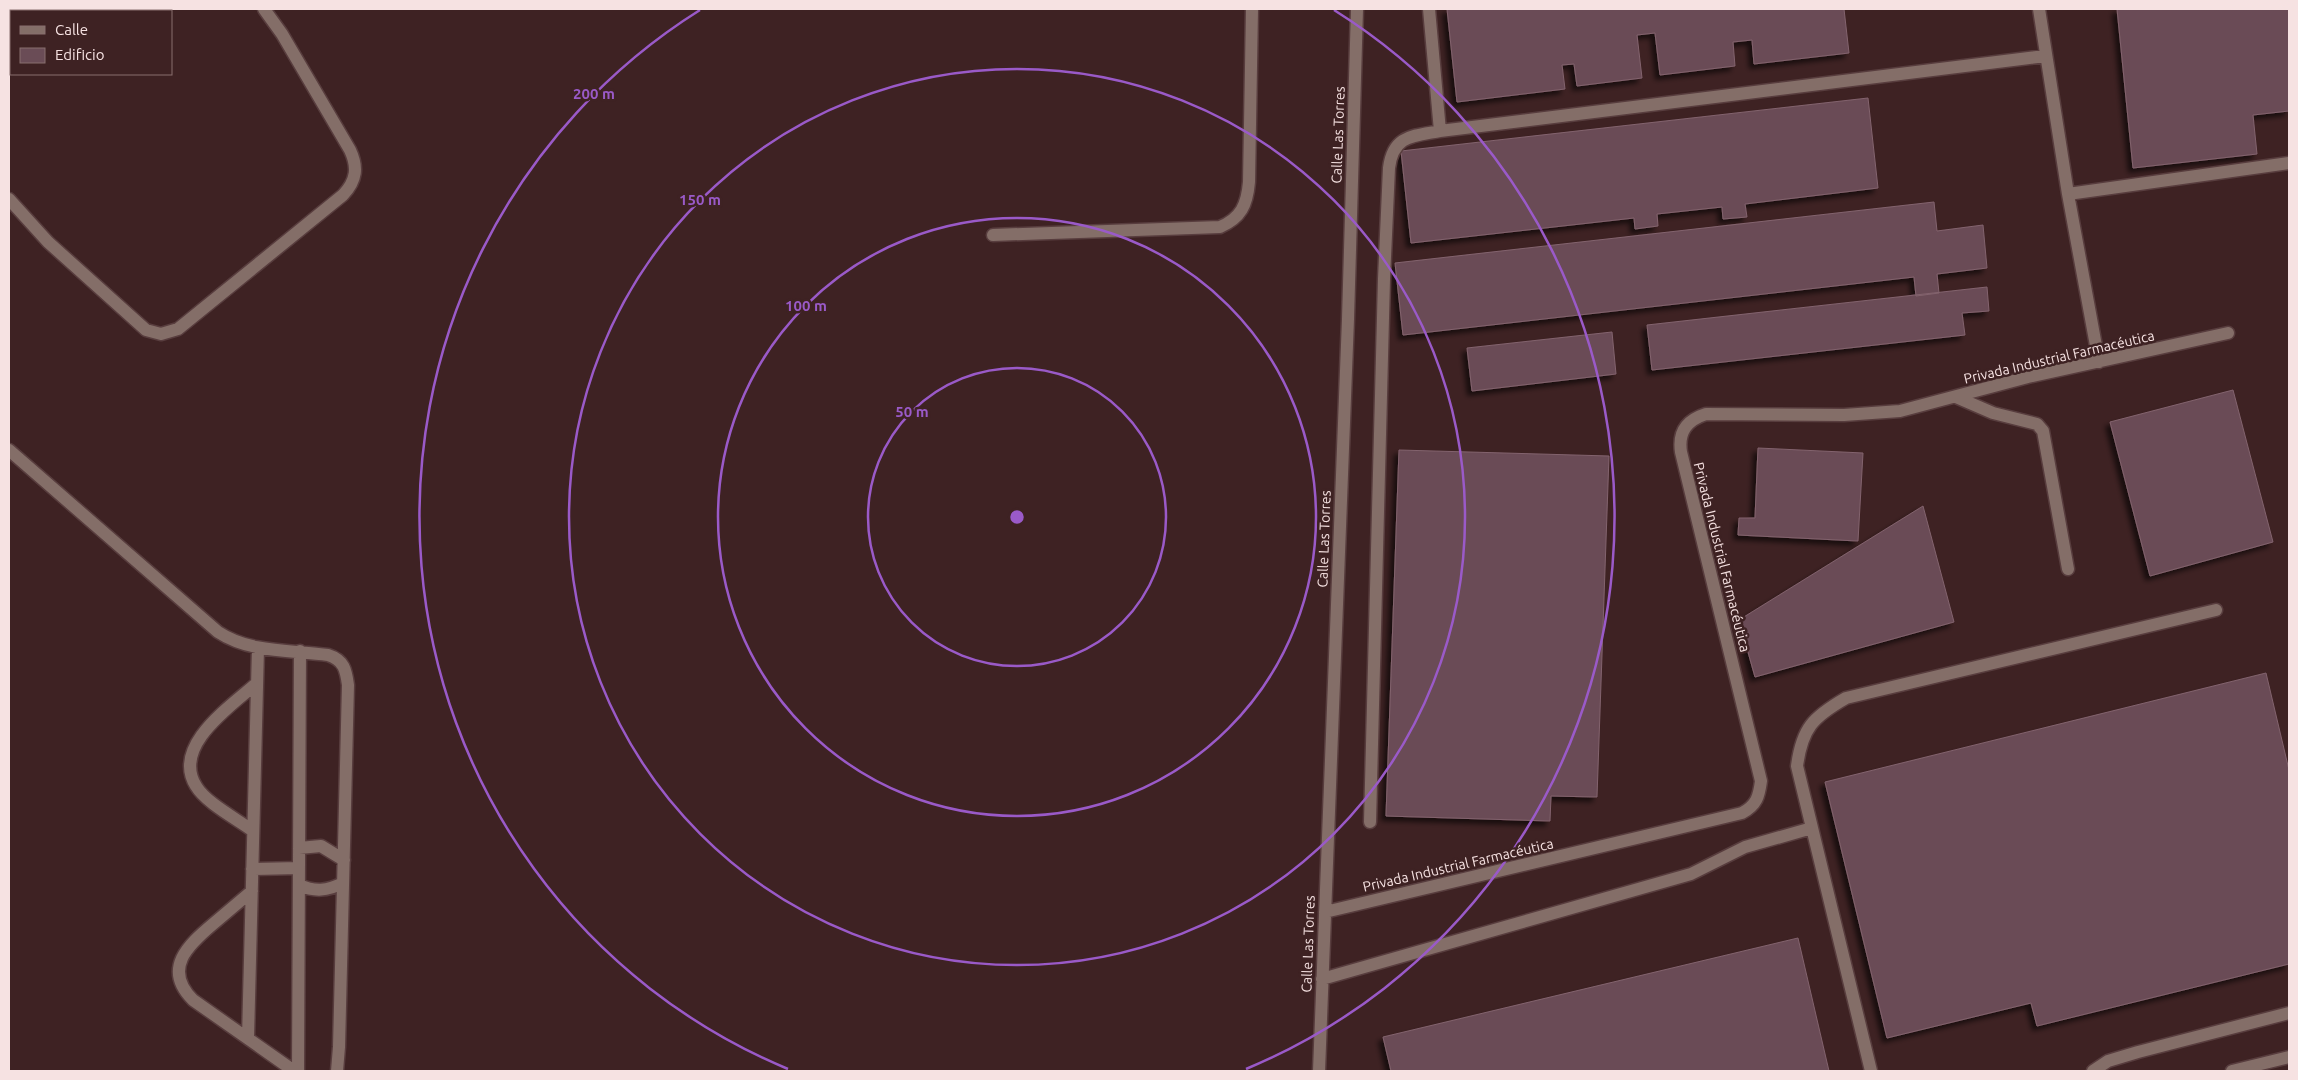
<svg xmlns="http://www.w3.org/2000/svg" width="2298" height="1080" font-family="Ubuntu,sans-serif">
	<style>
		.building { fill: #6a4c56; stroke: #83636e; filter: url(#shadow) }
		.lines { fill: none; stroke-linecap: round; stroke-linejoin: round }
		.minor-casing { stroke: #583d3e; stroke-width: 15 }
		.minor { stroke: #846e68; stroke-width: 12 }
		.ring { fill: none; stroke: #9a5ac8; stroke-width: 2.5 }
		.labels { text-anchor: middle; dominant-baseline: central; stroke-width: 5; stroke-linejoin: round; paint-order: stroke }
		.street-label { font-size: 14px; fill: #f6e2e2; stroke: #3e2223 }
		.centre { fill: #9a5ac8; stroke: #3e2223; stroke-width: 2.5 }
		.ring-label { font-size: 15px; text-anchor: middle; font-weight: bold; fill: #9a5ac8; stroke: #3e2223; stroke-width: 5; stroke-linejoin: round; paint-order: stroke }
	</style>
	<defs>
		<filter id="shadow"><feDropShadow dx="-4.5" dy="4.5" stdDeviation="2.5" flood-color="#0009"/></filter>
	</defs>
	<rect width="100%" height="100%" fill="#3e2223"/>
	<path class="building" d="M 1447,9 L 1844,9 L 1849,53 L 1754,64 L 1752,40 L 1733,42 L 1735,66 L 1660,75 L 1655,33 L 1637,35 L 1642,78 L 1577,86 L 1574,64 L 1562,65 L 1565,89 L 1457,102 Z
		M 2117,9 L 2289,9 L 2289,111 L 2253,115 L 2257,154 L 2133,168 Z
		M 1868,98 L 1878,188 L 1745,204 L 1747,217 L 1723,219 L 1722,207 L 1657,214 L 1658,226 L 1635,229 L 1634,218 L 1411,243 L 1401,151 Z
		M 1934,202 L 1937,231 L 1983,225 L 1987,268 L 1937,274 L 1939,293 L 1916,296 L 1914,277 L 1403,335 L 1395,263 Z
		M 1987,287 L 1989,311 L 1962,313 L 1965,335 L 1652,370 L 1647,325 Z
		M 1612,332 L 1616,374 L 1472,391 L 1467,348 Z
		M 2233,390 L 2273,542 L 2150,576 L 2110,422 Z
		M 1758,448 L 1863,453 L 1858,541 L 1738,535 L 1739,518 L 1755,518 Z
		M 1399,450 L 1609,456 L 1597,797 L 1551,796 L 1550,821 L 1386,816 Z
		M 1923,506 L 1954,622 L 1755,677 L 1739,620 Z
		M 2266,673 L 2289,770 L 2289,964 L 2037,1026 L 2031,1003 L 1887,1038 L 1825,782 Z
		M 1798,938 L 1829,1071 L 1391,1071 L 1383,1037 Z"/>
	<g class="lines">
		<defs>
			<path id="minor" d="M 1429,9 L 1440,131
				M 2039,9 L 2068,194 L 2099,362
				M 2068,194 L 2289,163
				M 9,199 L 48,242 L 146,330 L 161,334 L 178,329 L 343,195 C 357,180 358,167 350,150 L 282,34 L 264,9
				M 993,235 L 1220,227 C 1241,218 1247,205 1249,182 L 1252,9
				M 1956,397 L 1993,413 L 2037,424 L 2043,431 L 2068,569
				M 9,450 L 218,632 C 250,653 290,650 328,655 C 344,660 346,670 348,685 L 339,1047 L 337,1071
				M 1370,822 L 1384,279 L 1389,168 C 1393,135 1413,136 1440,131 L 2045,56
				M 253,831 C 237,819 206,803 196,786 C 171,746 231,706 257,683
				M 299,848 L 321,846 L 344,860
				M 252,869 L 299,868
				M 299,885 C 315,892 327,891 343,883
				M 252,891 C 239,902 226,913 213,924 C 188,945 162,969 193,1000 L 294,1071
				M 1325,912 L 1742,813 C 1757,805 1759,796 1761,781 L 1681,452 C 1678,432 1687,420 1706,414 L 1844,415 L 1900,411 L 2028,377 L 2228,333
				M 1322,979 L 1691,874 L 1745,847 L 1812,828
				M 248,1038 L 258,648
				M 298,1071 L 300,651
				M 1319,1071 L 1348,319 L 1357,9
				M 1871,1071 L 1797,766 C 1802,728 1813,717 1846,698 L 2216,610
				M 2093,1071 L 2108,1061 L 2138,1052 L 2289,1013
				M 2232,1071 L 2289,1057"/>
		</defs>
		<use href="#minor" class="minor-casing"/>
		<use href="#minor" class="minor"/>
	</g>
	<g class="ring">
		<circle cx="1017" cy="517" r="149"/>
		<circle cx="1017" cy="517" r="299"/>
		<circle cx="1017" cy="517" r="448"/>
		<path d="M788 1069A598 598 0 0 1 700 10M1334 10A598 598 0 0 1 1246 1069"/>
	</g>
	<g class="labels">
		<g class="street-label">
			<text transform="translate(1338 135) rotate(-88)">Calle Las Torres</text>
			<text transform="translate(2059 357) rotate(-13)">Privada Industrial Farmacéutica</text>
			<text transform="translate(1324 539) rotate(-88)">Calle Las Torres</text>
			<text transform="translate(1722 557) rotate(76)">Privada Industrial Farmacéutica</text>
			<text transform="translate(1458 865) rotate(-13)">Privada Industrial Farmacéutica</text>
			<text transform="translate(1308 944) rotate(-88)">Calle Las Torres</text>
		</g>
	</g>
	<circle cx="1017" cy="517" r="8" class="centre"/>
	<g class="ring-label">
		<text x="594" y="99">200 m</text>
		<text x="700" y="205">150 m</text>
		<text x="806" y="311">100 m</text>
		<text x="912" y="417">50 m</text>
	</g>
	<rect width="2298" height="1080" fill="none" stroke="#f6e2e2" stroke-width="20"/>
	<rect x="10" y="10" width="162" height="65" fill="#3e2223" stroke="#886f6f"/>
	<rect x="20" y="26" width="25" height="8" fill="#846e68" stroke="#886f6f"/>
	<text x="55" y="35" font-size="15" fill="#f6e2e2">Calle</text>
	<rect x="20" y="48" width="25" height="15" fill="#6a4c56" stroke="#886f6f"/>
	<text x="55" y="60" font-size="15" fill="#f6e2e2">Edificio</text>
</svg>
